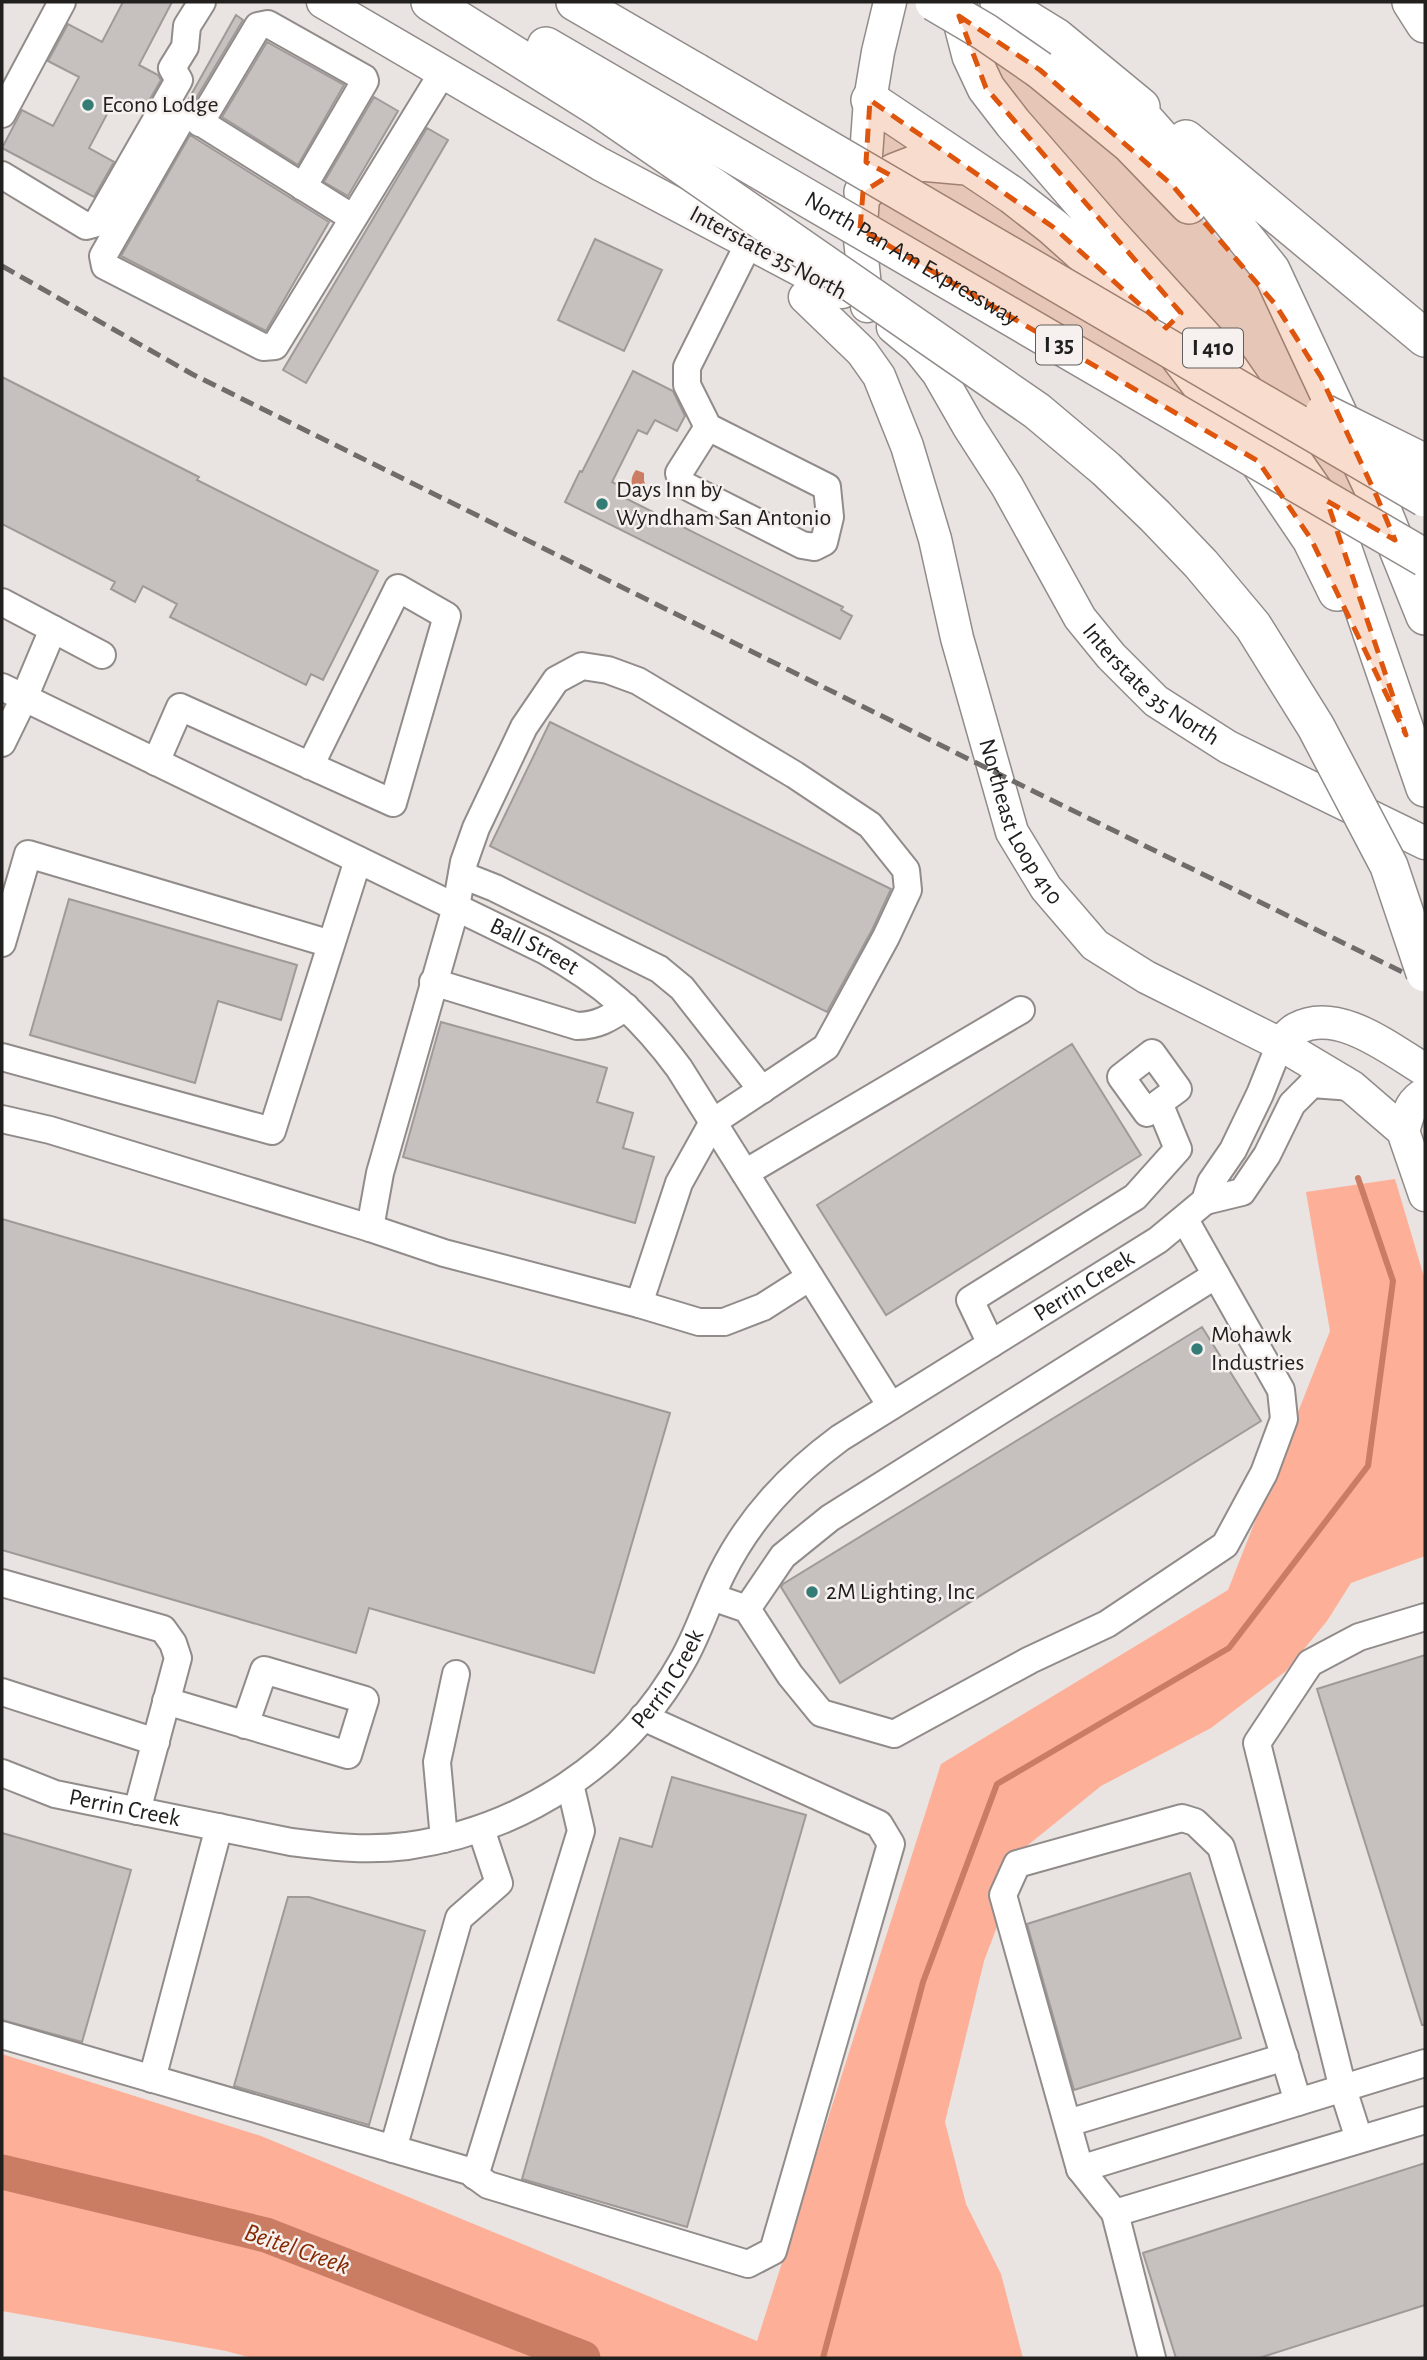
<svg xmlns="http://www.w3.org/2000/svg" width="1427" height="2360" font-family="'Alegreya Sans',sans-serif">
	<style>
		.green { fill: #fdaf97 }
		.water { fill: #cb7d64 }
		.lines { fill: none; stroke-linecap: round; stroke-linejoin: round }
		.stream { stroke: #cb7d64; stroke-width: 6 }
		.river { stroke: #cb7d64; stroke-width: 35 }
		.building { fill: #c6c1bf; stroke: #9f9a98; stroke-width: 2 }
		.minor-casing { stroke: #918c8a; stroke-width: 30 }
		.major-casing { stroke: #918c8a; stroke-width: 35 }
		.highway-casing { stroke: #918c8a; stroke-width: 40 }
		.minor { stroke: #fff; stroke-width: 26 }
		.major { stroke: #fff; stroke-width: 32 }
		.highway { stroke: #fff; stroke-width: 37 }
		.rail { stroke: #6f6c6a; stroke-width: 5; stroke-dasharray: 14 7; stroke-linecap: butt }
		.highway-bridge-casing { stroke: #918c8a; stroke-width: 40; stroke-linecap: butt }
		.highway-bridge { stroke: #fff; stroke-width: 37 }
		.marked { fill: #de560d; fill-opacity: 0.2; stroke: #de560d; stroke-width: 5; stroke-dasharray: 14 9; stroke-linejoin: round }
		.poi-dot { fill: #347c76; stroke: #f6f0ee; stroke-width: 2.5 }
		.labels { text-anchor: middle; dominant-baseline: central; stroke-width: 5; stroke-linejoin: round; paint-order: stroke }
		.shield { fill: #f6f0ee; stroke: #625e5d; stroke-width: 2 }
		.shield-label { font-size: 23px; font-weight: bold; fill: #22201f }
		.poi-label { font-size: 24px; fill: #22201f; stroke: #f6f0ee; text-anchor: start }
		.street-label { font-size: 24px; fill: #22201f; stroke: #f6f0ee }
		.water-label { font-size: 26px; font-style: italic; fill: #862903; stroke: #f6f0ee }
	</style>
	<rect width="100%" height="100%" fill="#e9e3e1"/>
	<path class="green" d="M 1395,1179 L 1425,1280 L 1425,1556 L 1351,1583 L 1327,1621 L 1286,1671 L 1211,1728 L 1101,1786 L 1028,1845 L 984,1961 L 945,2122 L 966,2204 L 1001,2274 L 1023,2358 L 252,2358 L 226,2351 L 2,2311 L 2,2054 L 261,2136 L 757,2341 L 941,1764 L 1228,1590 L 1330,1331 L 1306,1192 Z"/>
	<path class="water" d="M 636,470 L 644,473 L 644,481 L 648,490 L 642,496 L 636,494 C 630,487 630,477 636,470 Z"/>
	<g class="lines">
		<path class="stream" d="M 823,2358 L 923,1982 L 997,1784 L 1229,1648 L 1368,1466 L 1393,1281 L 1358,1178"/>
		<path class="river" d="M 2,2172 L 266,2235 L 583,2358"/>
	</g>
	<path class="building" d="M 123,2 L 172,2 L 139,65 L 158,75 L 161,80 L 142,113 L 115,99 L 89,148 L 114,162 L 94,197 L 2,148 L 22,110 L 53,126 L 79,77 L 48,61 L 68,24 L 102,42 Z
		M 236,15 L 243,20 L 194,102 L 187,102 Z
		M 267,42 L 344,85 L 298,165 L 222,117 Z
		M 374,97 L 398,111 L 348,196 L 324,182 Z
		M 427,128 L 448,140 L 306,383 L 283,370 Z
		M 190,135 L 329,222 L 266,331 L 121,256 Z
		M 595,239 L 662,270 L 624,351 L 558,320 Z
		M 633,371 L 673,391 L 685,416 L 677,431 L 655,420 L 647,434 L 638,430 L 612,482 L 620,486 L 617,494 L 843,607 L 841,610 L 852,616 L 840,639 L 565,502 L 580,471 L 582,472 Z
		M 2,377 L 199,477 L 197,480 L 378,571 L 323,680 L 311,674 L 306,685 L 170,617 L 177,604 L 143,586 L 135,602 L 111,589 L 115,582 L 2,524 Z
		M 550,722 L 891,889 L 872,930 L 827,1012 L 490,846 Z
		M 69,899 L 297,965 L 281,1020 L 218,1001 L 195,1083 L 30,1035 Z
		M 441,1022 L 607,1068 L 597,1102 L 633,1113 L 623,1148 L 654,1157 L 635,1223 L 403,1157 Z
		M 1072,1044 L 1141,1155 L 886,1315 L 817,1205 Z
		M 2,1219 L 670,1413 L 594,1673 L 369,1608 L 356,1653 L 2,1550 Z
		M 1202,1327 L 1261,1421 L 840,1683 L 781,1587 L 783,1584 Z
		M 1425,1655 L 1425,2025 L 1422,2025 L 1317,1689 Z
		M 672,1777 L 806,1815 L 687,2227 L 522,2179 L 620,1838 L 652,1847 Z
		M 2,1833 L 131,1870 L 82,2042 L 2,2020 Z
		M 1190,1873 L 1241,2038 L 1074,2090 L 1027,1924 Z
		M 288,1897 L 309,1897 L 425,1931 L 369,2125 L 234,2086 Z
		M 1425,2163 L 1425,2305 L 1259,2358 L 1176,2358 L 1143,2253 Z"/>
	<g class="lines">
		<defs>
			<g id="minor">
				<path d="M 2,114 L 62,2"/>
				<path d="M 200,123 L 258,26 L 268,24 L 364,78 L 365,81 L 303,187"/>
				<path d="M 2,175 L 86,226 L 97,223 L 179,80 L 172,68 L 185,47 L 187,26 L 202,2"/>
				<path d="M 353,218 L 192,117 L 182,118 L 103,256 L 105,266 L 263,347 L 275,346 C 331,255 387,163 443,72"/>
				<path d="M 708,427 L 679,473 L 682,484 L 802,545 L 814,547 L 824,542 L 830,517 L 827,487 L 708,427 L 687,385 L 687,367 L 742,257"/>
				<path d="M 2,602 L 53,629 L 24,698 L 2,743"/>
				<path d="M 53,629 L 102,655"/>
				<path id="s1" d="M 2,687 L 544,950 C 603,983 639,1014 679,1068 L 891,1406"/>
				<path d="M 156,762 L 180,707 L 393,803 L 447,616 L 398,588 L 310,766"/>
				<path d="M 462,875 L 495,888 L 659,969 L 682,988 L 762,1090"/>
				<path d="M 2,943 L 28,854 L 331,944"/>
				<path d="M 433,982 L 577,1026 C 597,1026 610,1018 626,1007"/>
				<path d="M 2,1057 L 272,1131 L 358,860"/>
				<path d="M 2,1119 L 50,1130 L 370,1228 L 444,1253 L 639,1304 L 699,1322 L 724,1322 L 763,1307 L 810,1277"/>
				<path d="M 745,1173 L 1021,1010"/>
				<path d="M 1205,1201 L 1242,1192 L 1267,1155 L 1292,1104 L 1312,1084 L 1352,1087"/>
				<path d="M 370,1228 L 380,1173 L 456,907 L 464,862 L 476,828 L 524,727 L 556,680 L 582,666 L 608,670 L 638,681 L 795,775 L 870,825 L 906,870 L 908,890 L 886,937 L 826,1047 L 713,1122 L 679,1183 L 639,1304"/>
				<path d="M 991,1344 L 970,1300 L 1135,1197 L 1178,1149 L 1159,1103 L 1178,1089 L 1152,1053 L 1121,1077 L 1147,1113 L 1159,1103"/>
				<path d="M 2,1583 L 163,1629 L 173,1643 L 178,1658 L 137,1811"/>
				<path d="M 712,1597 L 747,1609 L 790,1675 L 821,1713 L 894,1734 L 1030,1660 L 1107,1624 L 1225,1545 L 1264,1473 L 1284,1419 L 1281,1390 L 1185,1220"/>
				<path d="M 747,1609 L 783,1556 L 830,1518 L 1216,1275"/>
				<path d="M 2,1692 L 156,1742"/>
				<path d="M 166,1701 L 348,1755 L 365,1700 L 264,1670 L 245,1725"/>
				<path id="s2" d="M 2,1773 L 55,1794 L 291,1842 C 330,1847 368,1851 407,1846 C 522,1830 627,1762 683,1660 C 699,1632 708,1601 722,1573 C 750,1517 790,1475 840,1438 L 1158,1240 L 1205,1201 L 1211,1182 L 1233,1150 L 1260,1094 L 1280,1044"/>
				<path d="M 444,1839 L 437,1762 L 456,1674"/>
				<path d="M 2,2035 L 469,2171 L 488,2185 L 748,2264 L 773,2251 L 891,1844 L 879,1824 L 643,1717"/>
				<path d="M 152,2079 L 219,1827"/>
				<path d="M 1068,2123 L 1285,2057"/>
				<path d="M 1359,2139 L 1343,2089 L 1257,1743 L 1310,1663 L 1359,1637 L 1425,1617"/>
				<path d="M 393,2149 L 459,1918 L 499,1883 L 481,1829"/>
				<path d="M 1080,2169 L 1425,2063"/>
				<path d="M 475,2176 L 581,1831 L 570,1784"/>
				<path d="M 1115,2213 L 1425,2120"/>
				<path d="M 1152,2358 L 1115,2213 L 1080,2169 L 1003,1895 L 1017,1864 L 1182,1818 L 1195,1822 L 1221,1847 L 1298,2102"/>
			</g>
			<g id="major">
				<path d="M 323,2 L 600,164 L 842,292"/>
				<path id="s3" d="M 805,297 L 862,352 L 879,376 L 907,446 L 935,539 L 957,638 L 1012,832 L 1046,888 L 1095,945 L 1146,977 L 1280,1044 L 1352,1087 L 1403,1131 L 1425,1195"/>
				<path d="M 867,306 L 860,239 L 870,100 L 878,52 L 890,2"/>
				<path id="s4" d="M 893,327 L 918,348 L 938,373 L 969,427 L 1007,486 L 1080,618 L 1111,656 L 1156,701 L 1228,747 L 1425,843"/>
				<path d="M 1280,1044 C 1285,1039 1290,1032 1296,1029 C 1337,1006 1390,1049 1425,1070"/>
				<path d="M 1403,1131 C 1408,1116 1410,1101 1425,1094"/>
			</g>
			<path id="highway" d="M 430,2 L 599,108 L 673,159
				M 575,2 L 696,72
				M 957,2 L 971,56 L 986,88 L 1013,123 L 1105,229 L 1221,357 L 1332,517 L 1425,788
				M 999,2 L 1056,37 L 1141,107
				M 1411,2 L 1425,24
				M 546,46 L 692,131
				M 1040,70 L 1130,144 L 1189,205
				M 1121,93 L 1200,182 L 1271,270 L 1377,497 L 1425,616
				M 870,100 L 1012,195 L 1053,227 L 1138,303 L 1252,452 L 1311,539 L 1337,592
				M 1186,139 L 1425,338
				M 863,192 L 895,172 L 921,162 L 966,166"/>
		</defs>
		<use href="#minor" class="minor-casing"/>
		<use href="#major" class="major-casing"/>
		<use href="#highway" class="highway-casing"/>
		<use href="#minor" class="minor"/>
		<use href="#major" class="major"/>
		<use href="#highway" class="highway"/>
		<path class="rail" d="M 2,266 L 192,374 L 1031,790 L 1425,983"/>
		<defs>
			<g id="highway-bridge">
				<path d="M 934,2 L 985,32 L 1040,70"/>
				<path d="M 696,72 L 1425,498"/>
				<path id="s5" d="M 692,131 L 1425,558"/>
				<path d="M 673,159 L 1037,411 L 1106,469 L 1155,516 L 1201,564 L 1253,626 L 1316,727 L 1389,866 L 1425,973"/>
				<path d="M 1324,413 L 1425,463"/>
			</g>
		</defs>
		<use href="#highway-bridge" class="highway-bridge-casing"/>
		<use href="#highway-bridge" class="highway-bridge"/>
	</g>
	<path class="marked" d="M 959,16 L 1040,70 L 1172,185 L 1275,304 L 1321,377 L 1377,497 L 1395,540 L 1327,501 L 1406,735 L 1311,539 L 1258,461 L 860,229 L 863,192 L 890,175 L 866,162 L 870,100 L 1053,227 L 1166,328 L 1181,313 L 986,88 Z"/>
	<g class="poi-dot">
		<circle cx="88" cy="105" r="7"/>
		<circle cx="602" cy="504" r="7"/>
		<circle cx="1197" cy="1349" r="7"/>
		<circle cx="812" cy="1592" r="7"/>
	</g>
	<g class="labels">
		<g class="shield">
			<rect x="1036" y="325.5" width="46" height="39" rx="5"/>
			<rect x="1183" y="328.5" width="60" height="39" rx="5"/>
		</g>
		<g class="shield-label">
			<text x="1059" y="345">I 35</text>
			<text x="1213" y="348">I 410</text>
		</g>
		<g class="poi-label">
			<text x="102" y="105">Econo Lodge</text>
			<text x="616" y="490">Days Inn by<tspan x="616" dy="28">Wyndham San Antonio</tspan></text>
			<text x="1211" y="1335">Mohawk<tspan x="1211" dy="28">Industries</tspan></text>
			<text x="826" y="1592">2M Lighting, Inc</text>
		</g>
		<g class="street-label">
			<text transform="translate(768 253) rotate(28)">Interstate 35 North</text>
			<text stroke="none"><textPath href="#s5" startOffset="254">North Pan Am Expressway</textPath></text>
			<text stroke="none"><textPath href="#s4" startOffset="446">Interstate 35 North</textPath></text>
			<text stroke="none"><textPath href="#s3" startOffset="578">Northeast Loop 410</textPath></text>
			<text stroke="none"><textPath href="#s1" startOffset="592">Ball Street</textPath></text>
			<text stroke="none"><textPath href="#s2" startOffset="1323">Perrin Creek</textPath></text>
			<text stroke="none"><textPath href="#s2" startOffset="735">Perrin Creek</textPath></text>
			<text stroke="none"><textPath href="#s2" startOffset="128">Perrin Creek</textPath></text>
		</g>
		<g class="water-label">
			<text transform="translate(297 2249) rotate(19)">Beitel Creek</text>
		</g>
	</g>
	<rect width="1427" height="2360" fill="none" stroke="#22201f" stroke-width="7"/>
</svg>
